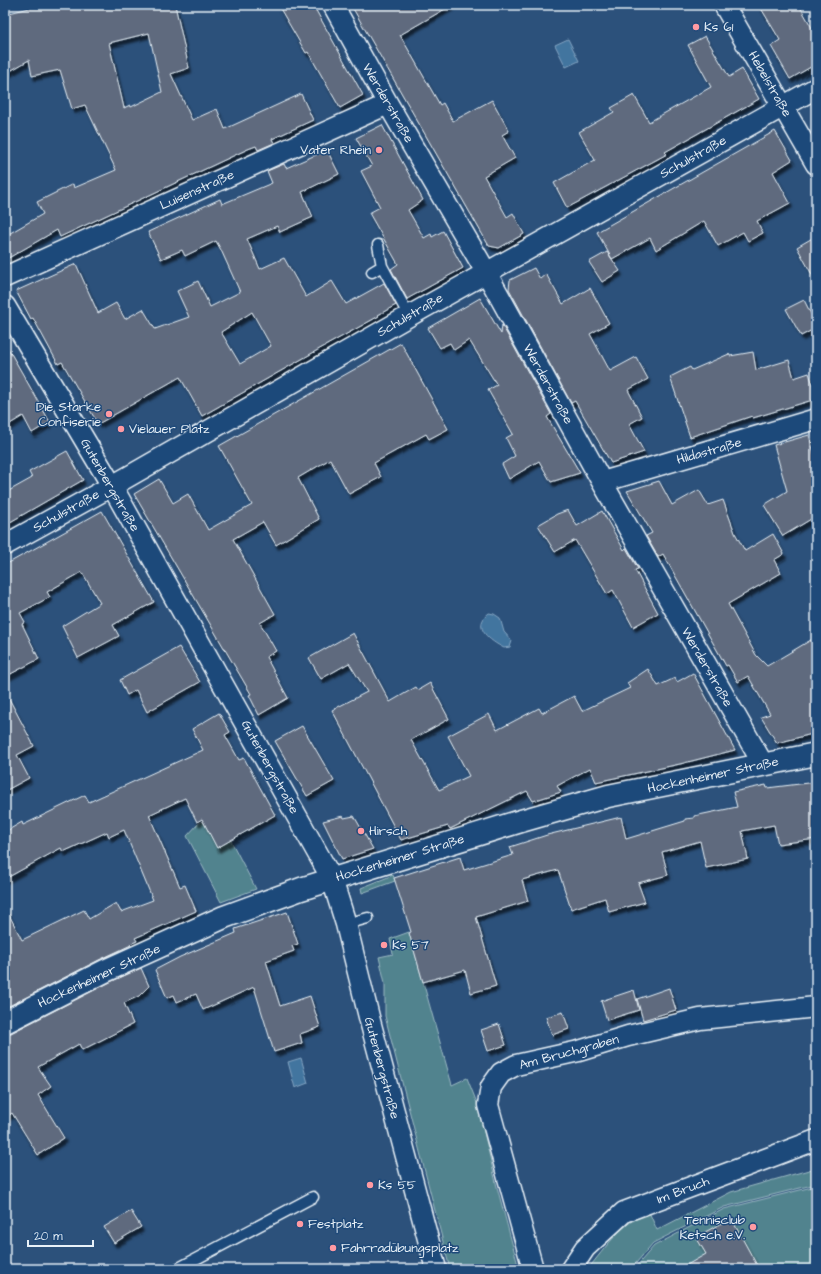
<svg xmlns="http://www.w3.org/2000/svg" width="821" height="1274" font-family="'Architects Daughter',sans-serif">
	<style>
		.green { fill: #51838e; stroke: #9cbac3 }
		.water { fill: #43749f; stroke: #85a6c3 }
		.building { fill: #5f6b7e; stroke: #e8f1f8; fill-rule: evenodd; filter: url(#shadow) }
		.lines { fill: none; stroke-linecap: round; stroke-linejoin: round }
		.lane-casing { stroke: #e8f1f8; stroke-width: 13 }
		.street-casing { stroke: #e8f1f8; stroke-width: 23 }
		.secondary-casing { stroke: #e8f1f8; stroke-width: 25 }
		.lane { stroke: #1f4a7a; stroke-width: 10 }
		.street { stroke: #1f4a7a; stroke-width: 20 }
		.secondary { stroke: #1f4a7a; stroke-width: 22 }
		.poi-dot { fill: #ff9aa2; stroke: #1f4a7a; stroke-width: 1.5 }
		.labels { text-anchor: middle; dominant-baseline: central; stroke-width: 3; stroke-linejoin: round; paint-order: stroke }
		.poi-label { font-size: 13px; fill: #e8f1f8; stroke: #1f4a7a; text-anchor: start }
		.street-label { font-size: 13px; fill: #e8f1f8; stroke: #1f4a7a }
	</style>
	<defs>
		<filter id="shadow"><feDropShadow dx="2.5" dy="4.5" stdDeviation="1" flood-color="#0009"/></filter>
	</defs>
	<rect width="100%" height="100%" fill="#2c517b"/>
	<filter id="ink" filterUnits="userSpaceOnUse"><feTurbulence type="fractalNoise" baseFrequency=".025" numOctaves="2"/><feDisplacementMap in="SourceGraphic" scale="8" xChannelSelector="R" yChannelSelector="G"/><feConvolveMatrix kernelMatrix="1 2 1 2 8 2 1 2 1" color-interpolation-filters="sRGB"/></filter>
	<g filter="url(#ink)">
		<path class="green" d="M 217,814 L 256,889 L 221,902 L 187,836 L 198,824 Z
			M 393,875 L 395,881 L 362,893 L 361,888 Z
			M 409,932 L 452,1085 L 467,1078 L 477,1103 L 497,1187 L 519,1269 L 450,1269 L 385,1016 L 385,983 L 379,957 L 393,954 L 390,939 Z
			M 816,1168 L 816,1184 L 724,1207 L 653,1243 L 631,1269 L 588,1269 C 605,1248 623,1221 649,1212 L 657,1230 L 731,1192 Z
			M 816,1186 L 816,1269 L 634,1269 L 654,1246 L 724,1209 Z"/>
		<path class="water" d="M 568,39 L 579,61 L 566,67 L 555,45 Z
			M 489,613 L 494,614 L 500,618 L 504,632 L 512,641 L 510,647 L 504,648 C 490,641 471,627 489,613 Z
			M 301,1058 L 308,1083 L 295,1088 L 288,1062 Z"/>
		<path class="building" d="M 42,5 L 175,5 L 189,68 L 171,74 L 192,120 L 217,109 L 225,129 L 301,94 L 313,120 L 272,139 L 274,143 L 258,150 L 256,146 L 248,149 L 60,237 L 57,230 L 5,260 L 5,236 L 43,214 L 37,202 L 73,184 L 74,188 L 116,170 L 85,105 L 72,109 L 60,70 L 32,76 L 29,60 L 5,74 L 5,14 ZM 149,33 L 162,92 L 131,107 L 130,105 L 124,108 L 109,43 Z
			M 278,5 L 313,5 L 363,95 L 340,108 L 308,52 L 306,53 Z
			M 351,5 L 452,5 L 400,35 L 440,105 L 443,103 L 453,121 L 492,100 L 509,131 L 502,135 L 515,158 L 484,176 L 507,217 L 513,213 L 524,234 L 499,248 L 489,246 Z
			M 759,5 L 799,5 L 816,35 L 816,64 L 790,79 L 771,46 L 780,40 Z
			M 705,36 L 729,77 L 742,69 L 759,99 L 665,152 L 667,154 L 567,208 L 554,183 L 595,160 L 579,132 L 614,112 L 611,108 L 634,95 L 649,122 L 711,87 L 688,45 Z
			M 382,125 L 423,200 L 408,210 L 424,238 L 431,234 L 432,237 L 443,231 L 463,268 L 407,299 L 391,269 L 398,264 L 369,213 L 380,207 L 361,171 L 372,166 L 356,138 Z
			M 775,131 L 792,160 L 773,172 L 790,203 L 757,221 L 763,233 L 748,241 L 743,232 L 718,246 L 704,221 L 656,250 L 650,238 L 612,259 L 597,232 Z
			M 327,150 L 339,174 L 302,192 L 313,217 L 280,232 L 277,226 L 247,239 L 260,269 L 284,258 L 306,297 L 332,281 L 346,304 L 384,283 L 396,305 L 378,315 L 379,316 L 316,351 L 202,416 L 180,377 L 98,424 L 62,362 L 58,364 L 33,318 L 31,319 L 16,291 L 76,264 L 98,313 L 116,303 L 125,319 L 143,309 L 155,329 L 189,317 L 177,291 L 198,281 L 210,307 L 240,292 L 221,250 L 216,241 L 185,256 L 182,250 L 161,259 L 148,232 L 220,199 L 222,204 L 272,183 L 267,171 L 284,164 L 286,168 ZM 252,312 L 271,346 L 240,364 L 221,332 Z
			M 816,236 L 816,282 L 797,247 Z
			M 607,252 L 620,271 L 602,282 L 589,262 Z
			M 534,268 L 540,279 L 546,274 L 563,304 L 590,288 L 609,323 L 590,334 L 610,371 L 636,357 L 648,379 L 628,390 L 642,417 L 629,424 L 644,452 L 611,463 L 575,401 L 571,403 L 509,289 L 510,280 Z
			M 480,298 L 501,334 L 502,325 L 551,414 L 547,417 L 580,473 L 551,482 L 539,461 L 509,479 L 502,464 L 515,456 L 506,438 L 513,434 L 488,390 L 497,385 L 469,340 L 454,350 L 450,343 L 440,348 L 428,328 Z
			M 804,300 L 816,324 L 816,328 L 801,336 L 786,309 Z
			M 5,343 L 50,422 L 32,433 L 23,416 L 5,427 Z
			M 401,343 L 448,429 L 429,439 L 426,434 L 374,463 L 381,477 L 349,494 L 330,459 L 298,478 L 319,519 L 276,545 L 263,522 L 233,539 L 275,614 L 260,623 L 276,651 L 266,657 L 288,698 L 259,715 L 249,695 L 251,694 L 134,494 L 159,479 L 173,503 L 188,494 L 208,530 L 252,505 L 219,446 Z
			M 753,352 L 756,370 L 789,360 L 794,378 L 809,373 L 816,394 L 816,399 L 753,418 L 752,416 L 690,437 L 670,377 L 690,367 L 692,370 L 729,354 L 730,356 Z
			M 809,435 L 816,460 L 816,516 L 783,536 L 764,505 L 787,491 L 774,445 Z
			M 67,451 L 83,480 L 5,525 L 5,493 L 32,478 L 29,472 Z
			M 659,481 L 672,505 L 699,490 L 708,505 L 723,500 L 735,533 L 745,551 L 773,534 L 784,554 L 774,560 L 781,573 L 728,604 L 756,655 L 767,666 L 816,637 L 816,733 L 777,743 L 761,717 L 770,714 L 748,676 L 738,682 L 728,665 L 726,666 L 663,554 L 658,557 L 646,536 L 652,533 L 627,491 Z
			M 568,510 L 577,526 L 602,511 L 624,550 L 626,548 L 638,569 L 635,570 L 658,613 L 633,627 L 613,590 L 607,594 L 575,540 L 555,552 L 538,525 L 557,514 Z
			M 102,511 L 154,602 L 113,625 L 119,636 L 78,658 L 62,626 L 100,603 L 82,572 L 47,592 L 50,597 L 20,613 L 25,622 L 22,624 L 39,659 L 5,677 L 5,565 Z
			M 353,633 L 390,702 L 416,687 L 418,690 L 430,683 L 449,719 L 411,740 L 439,790 L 469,776 L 448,736 L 489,714 L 497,730 L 539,708 L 542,713 L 574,696 L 582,711 L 630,688 L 627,683 L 648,669 L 658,686 L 675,678 L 677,682 L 693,673 L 735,750 L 680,764 L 596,782 L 590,768 L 557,786 L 561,792 L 533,801 L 527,791 L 450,829 L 448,826 L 401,840 L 332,710 L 367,692 L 349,663 L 321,679 L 309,658 Z
			M 179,647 L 200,682 L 147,712 L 136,690 L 127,695 L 120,680 Z
			M 5,691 L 34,746 L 17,755 L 29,778 L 5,791 Z
			M 219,713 L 230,732 L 225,735 L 239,760 L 244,758 L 275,815 L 217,848 L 202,819 L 197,822 L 185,798 L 149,815 L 180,887 L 185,885 L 196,911 L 135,938 L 137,941 L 130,944 L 131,945 L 99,960 L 5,1008 L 5,907 L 22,940 L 84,910 L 89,919 L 116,903 L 121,912 L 153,900 L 124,830 L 109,837 L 107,832 L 63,852 L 61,848 L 5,879 L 5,832 L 22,822 L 23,825 L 85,795 L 89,802 L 203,750 L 192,729 Z
			M 302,726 L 334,781 L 307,796 L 275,741 Z
			M 816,782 L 816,839 L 778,844 L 774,825 L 742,831 L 748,859 L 706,868 L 700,841 L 662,852 L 668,875 L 638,883 L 645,902 L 609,912 L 605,898 L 571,909 L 558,870 L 522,880 L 528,901 L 476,917 L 496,986 L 471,993 L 465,970 L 423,982 L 409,933 L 411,932 L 394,878 L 460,857 L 464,870 L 513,855 L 510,847 L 547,835 L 621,817 L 626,839 L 685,821 L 685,819 L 694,818 L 694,816 L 737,807 L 733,792 L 766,785 L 767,788 Z
			M 343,816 L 344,818 L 354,816 L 373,849 L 342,859 L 323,821 Z
			M 287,912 L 298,944 L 292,946 L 294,951 L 266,961 L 280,1006 L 310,996 L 320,1027 L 300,1034 L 302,1043 L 274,1052 L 254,987 L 203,1010 L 196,994 L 177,1002 L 174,995 L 167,998 L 155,970 L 180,957 L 236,933 L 235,929 Z
			M 141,968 L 149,986 L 139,996 L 124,1003 L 133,1024 L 82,1050 L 79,1044 L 38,1067 L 51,1086 L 38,1095 L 64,1138 L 38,1155 L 12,1113 L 5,1118 L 5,1034 L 11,1033 L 110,982 Z
			M 669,988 L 676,1010 L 643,1020 L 637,999 Z
			M 634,990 L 639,1010 L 607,1020 L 601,1001 Z
			M 563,1012 L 569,1029 L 552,1035 L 546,1017 Z
			M 499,1024 L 506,1045 L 488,1051 L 481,1030 Z
			M 131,1211 L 141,1227 L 114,1243 L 104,1227 Z
			M 731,1218 L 759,1269 L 680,1269 L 706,1254 L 696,1237 Z"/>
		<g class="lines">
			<defs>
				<path id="lane" d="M 378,245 L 382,266 L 409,316
					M 372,272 L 382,266
					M 346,924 L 368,918
					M 177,1269 L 313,1197"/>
				<path id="street" d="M 333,5 L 388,104 L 486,272 L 602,482 L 763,764
					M 724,5 L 816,164
					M 5,277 L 388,104
					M 5,306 L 112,486 L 332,879 L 346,924 L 370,1021 L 436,1269
					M 602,482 L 816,419
					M 5,545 L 112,486 L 409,316 L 816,88
					M 533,1269 L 488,1105 L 491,1087 L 501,1073 L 516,1065 L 579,1051 L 628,1036 L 700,1019 L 816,1007
					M 571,1269 L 585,1248 L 624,1212 L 816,1140"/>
				<path id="secondary" d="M 5,1022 L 105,971 L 224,917 L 301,889 L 521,821 L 608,796 L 816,754"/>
			</defs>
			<use href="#lane" class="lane-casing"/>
			<use href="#street" class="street-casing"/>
			<use href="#secondary" class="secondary-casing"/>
			<use href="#lane" class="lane"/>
			<use href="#street" class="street"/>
			<use href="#secondary" class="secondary"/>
		</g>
	</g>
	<g class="poi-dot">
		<circle cx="696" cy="27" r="4"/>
		<circle cx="379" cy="150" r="4"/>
		<circle cx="109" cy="414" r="4"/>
		<circle cx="121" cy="429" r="4"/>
		<circle cx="361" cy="831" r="4"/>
		<circle cx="384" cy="945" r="4"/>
		<circle cx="370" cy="1185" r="4"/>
		<circle cx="300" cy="1224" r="4"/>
		<circle cx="753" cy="1227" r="4"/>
		<circle cx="333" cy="1248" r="4"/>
	</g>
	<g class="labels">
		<g class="poi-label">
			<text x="704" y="27">Ks 61</text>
			<text x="371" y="150" text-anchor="end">Vater Rhein</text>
			<text x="101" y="407" text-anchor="end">Die Starke<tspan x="101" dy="15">Confiserie</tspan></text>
			<text x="129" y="429">Vielauer Platz</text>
			<text x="369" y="831">Hirsch</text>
			<text x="392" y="945">Ks 57</text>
			<text x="378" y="1185">Ks 55</text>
			<text x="745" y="1220" text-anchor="end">Tennisclub<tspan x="745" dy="15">Ketsch e.V.</tspan></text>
			<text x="308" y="1224">Festplatz</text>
			<text x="341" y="1248">Fahrradübungsplatz</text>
		</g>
		<g class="street-label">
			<text transform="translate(770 84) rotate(60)">Hebelstraße</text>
			<text transform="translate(388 103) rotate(60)">Werderstraße</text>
			<text transform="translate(693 157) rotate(-29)">Schulstraße</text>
			<text transform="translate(197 190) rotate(-24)">Luisenstraße</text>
			<text transform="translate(410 315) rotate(-30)">Schulstraße</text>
			<text transform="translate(548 384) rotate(61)">Werderstraße</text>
			<text transform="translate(709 451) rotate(-16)">Hildastraße</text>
			<text transform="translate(110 485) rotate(60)">Gutenbergstraße</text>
			<text transform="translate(66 511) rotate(-29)">Schulstraße</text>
			<text transform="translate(707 667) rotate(60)">Werderstraße</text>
			<text transform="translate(270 767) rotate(61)">Gutenbergstraße</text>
			<text transform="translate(713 775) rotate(-12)">Hockenheimer Straße</text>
			<text transform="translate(400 858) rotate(-17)">Hockenheimer Straße</text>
			<text transform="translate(99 976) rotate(-25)">Hockenheimer Straße</text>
			<text transform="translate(569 1052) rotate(-15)">Am Bruchgraben</text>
			<text transform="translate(382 1068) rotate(75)">Gutenbergstraße</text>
			<text transform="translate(683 1190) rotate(-21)">Im Bruch</text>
		</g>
	</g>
	<rect width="821" height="1274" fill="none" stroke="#1f4a7a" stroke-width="20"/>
	<rect x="10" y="10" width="801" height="1254" fill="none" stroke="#e8f1f8" stroke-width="1.5" filter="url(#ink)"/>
	<path d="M28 1240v6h65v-6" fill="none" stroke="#e8f1f8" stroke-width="2"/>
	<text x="34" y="1240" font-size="12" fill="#e8f1f8" stroke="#1f4a7a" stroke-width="3" paint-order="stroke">20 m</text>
</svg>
